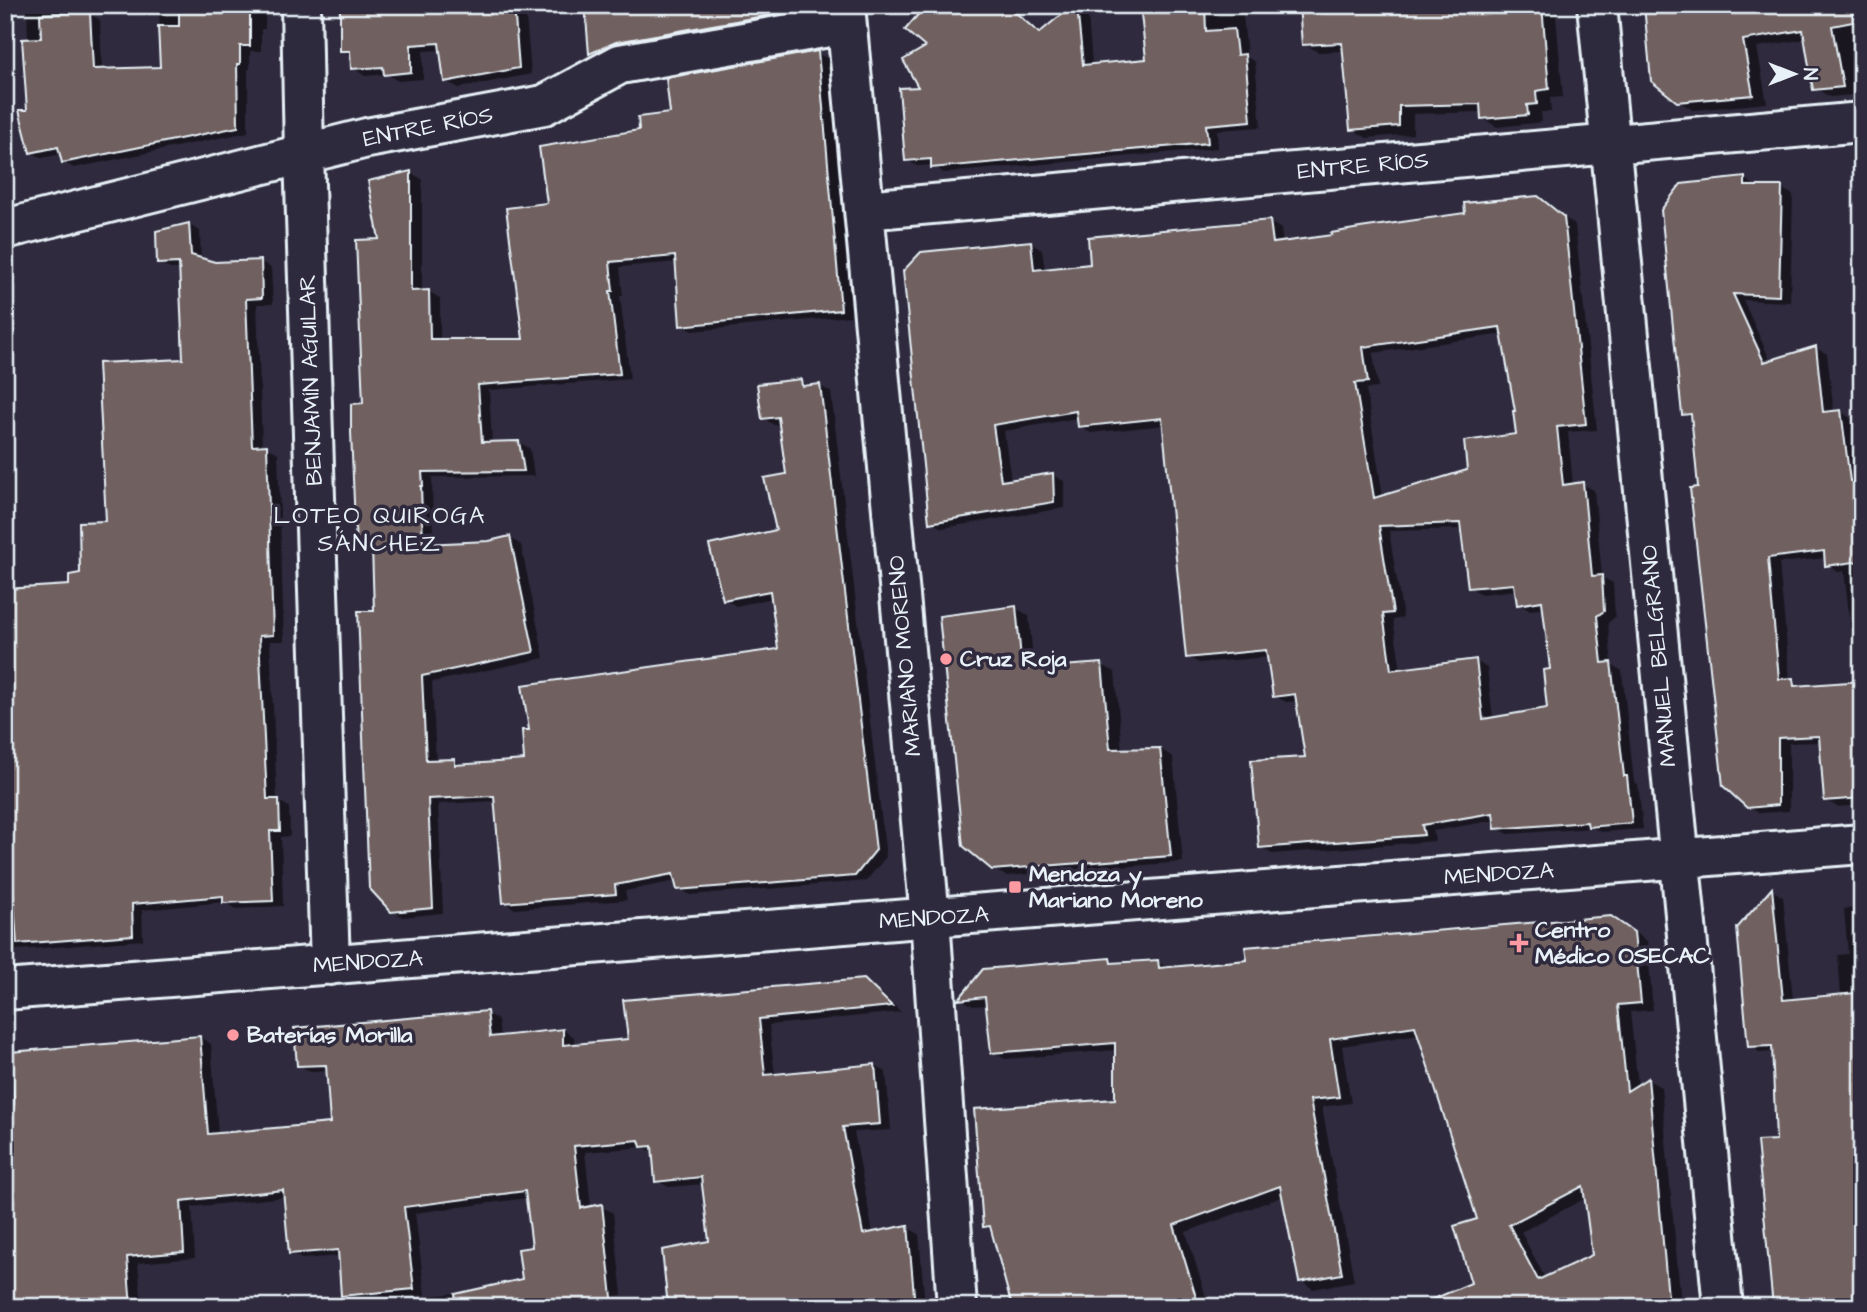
<svg xmlns="http://www.w3.org/2000/svg" width="1867" height="1312" font-family="'Architects Daughter',sans-serif">
	<style>
		.shadow { fill: #0007; fill-rule: evenodd }
		.building { fill: #70615e; stroke: #e8f1f8; stroke-width: 2; fill-rule: evenodd }
		.lines { fill: none; stroke-linecap: round; stroke-linejoin: round }
		.minor-casing { stroke: #e8f1f8; stroke-width: 44 }
		.minor { stroke: #2f2a3d; stroke-width: 38 }
		.poi-dot { fill: #ff9aa2; stroke: #2f2a3d; stroke-width: 2.5 }
		.labels { text-anchor: middle; dominant-baseline: central; stroke-width: 7; stroke-linejoin: round; paint-order: stroke }
		.street-label { font-size: 23px; fill: #e8f1f8; stroke: #2f2a3d }
		.poi-label { font-size: 23px; font-weight: bold; fill: #e8f1f8; stroke: #2f2a3d; text-anchor: start }
		.neighbourhood-label { font-size: 24px; letter-spacing: 2px; fill: #e8f1f8; stroke: #2f2a3d }
	</style>
	<rect width="100%" height="100%" fill="#2f2a3d"/>
	<filter id="ink" filterUnits="userSpaceOnUse"><feTurbulence type="fractalNoise" baseFrequency=".0143" numOctaves="2"/><feDisplacementMap in="SourceGraphic" scale="14" xChannelSelector="R" yChannelSelector="G"/><feConvolveMatrix kernelMatrix="1 2 1 2 8 2 1 2 1" color-interpolation-filters="sRGB"/></filter>
	<g filter="url(#ink)">
		<path class="shadow" d="M 27,5 L 63,5 L 64,15 L 90,14 L 100,20 L 102,71 L 161,68 L 159,5 L 265,5 L 265,29 L 261,29 L 261,51 L 250,51 L 250,69 L 248,69 L 248,132 L 74,168 L 63,162 L 62,154 L 42,158 L 31,152 Z
			M 342,5 L 525,5 L 531,74 L 459,88 L 446,81 L 442,50 L 423,51 L 423,79 L 398,81 L 386,74 L 365,76 L 353,68 L 352,56 L 342,50 Z
			M 586,5 L 785,5 L 786,21 L 603,60 L 590,53 Z
			M 928,5 L 1008,5 L 1041,33 L 1077,8 L 1088,15 L 1092,65 L 1148,60 L 1142,5 L 1242,5 L 1247,57 L 1255,62 L 1261,127 L 1217,130 L 1218,148 L 944,173 L 933,165 L 917,166 L 906,160 L 928,47 Z
			M 1301,5 L 1555,5 L 1563,97 L 1550,98 L 1551,112 L 1541,112 L 1542,122 L 1497,127 L 1483,118 L 1482,112 L 1413,114 L 1413,134 L 1367,138 L 1352,129 L 1344,51 L 1318,52 L 1303,43 Z
			M 1646,5 L 1862,5 L 1862,94 L 1830,97 L 1815,88 L 1806,39 L 1757,47 L 1767,103 L 1693,110 L 1678,101 Z
			M 817,53 L 828,59 L 851,316 L 693,331 L 682,325 L 677,262 L 620,267 L 623,296 L 620,296 L 630,379 L 489,390 L 492,443 L 519,442 L 530,449 L 534,476 L 432,477 L 433,545 L 489,543 L 510,538 L 521,545 L 544,658 L 432,682 L 436,761 L 455,761 L 465,766 L 526,761 L 780,650 L 773,598 L 736,606 L 725,599 L 779,532 L 788,475 L 781,424 L 774,425 L 763,418 L 800,381 L 811,387 L 820,386 L 831,392 L 886,857 L 866,881 L 690,895 L 679,888 L 676,881 L 625,891 L 627,900 L 515,909 L 504,902 L 496,801 L 438,804 L 443,913 L 403,917 L 392,910 L 374,553 L 368,553 L 357,546 L 364,405 L 381,241 L 411,173 L 422,179 L 422,292 L 429,292 L 440,298 L 440,341 L 525,340 L 549,205 L 641,131 L 672,115 Z
			M 1745,179 L 1756,186 L 1756,188 L 1781,188 L 1793,195 L 1790,302 L 1743,300 L 1771,362 L 1816,348 L 1827,354 L 1834,413 L 1841,412 L 1852,419 L 1862,486 L 1862,805 L 1837,807 L 1826,800 L 1821,742 L 1789,743 L 1789,811 L 1760,813 L 1748,806 L 1700,489 L 1693,419 L 1684,414 L 1682,186 ZM 1826,558 L 1827,565 L 1838,572 L 1844,571 L 1857,683 L 1805,687 L 1790,680 L 1779,563 Z
			M 1538,198 L 1575,225 L 1597,430 L 1568,432 L 1573,485 L 1582,484 L 1594,490 L 1602,577 L 1613,583 L 1615,617 L 1608,623 L 1612,665 L 1622,671 L 1634,782 L 1638,784 L 1643,829 L 1601,832 L 1593,828 L 1508,834 L 1497,828 L 1496,820 L 1433,831 L 1435,841 L 1272,854 L 1261,847 L 1307,758 L 1298,701 L 1286,702 L 1275,696 L 1269,657 L 1199,663 L 1188,657 L 1165,425 L 1091,433 L 1079,426 L 1078,418 L 1004,431 L 1011,481 L 1053,475 L 1064,481 L 1064,508 L 942,528 L 931,522 L 1031,243 L 1042,250 L 1045,270 L 1092,265 L 1270,222 L 1281,229 L 1283,244 L 1467,215 ZM 1503,334 L 1517,412 L 1517,436 L 1469,471 L 1383,497 L 1366,389 L 1378,388 L 1373,353 ZM 1462,529 L 1469,587 L 1481,594 L 1516,590 L 1519,604 L 1530,610 L 1545,608 L 1552,670 L 1549,710 L 1493,719 L 1487,668 L 1476,661 L 1401,670 L 1393,620 L 1403,618 L 1389,531 ZM 1303,691 L 1304,695 L 1283,697 L 1283,694 Z
			M 189,225 L 200,231 L 201,260 L 215,264 L 261,262 L 271,268 L 273,304 L 257,304 L 262,447 L 267,447 L 278,453 L 284,641 L 270,641 L 277,800 L 289,807 L 290,836 L 281,837 L 283,906 L 236,909 L 225,902 L 142,910 L 143,940 L 5,951 L 5,591 L 71,587 L 82,575 L 185,360 L 181,269 L 170,269 L 159,263 Z
			M 1016,608 L 1029,616 L 1034,670 L 1102,665 L 1115,672 L 1122,751 L 1160,749 L 1173,757 L 1183,862 L 1006,876 L 993,869 Z
			M 1772,890 L 1783,897 L 1793,1000 L 1841,996 L 1838,955 L 1848,954 L 1844,909 L 1862,907 L 1862,1307 L 1778,1142 L 1774,1052 L 1761,1053 L 1750,1046 Z
			M 1624,925 L 1647,941 L 1653,1010 L 1630,1012 L 1638,1086 L 1648,1080 L 1661,1087 L 1681,1304 L 1672,1305 L 1672,1307 L 1483,1307 L 1479,1220 L 1420,1034 L 1342,1046 L 1351,1103 L 1322,1107 L 1354,1281 L 1313,1289 L 1301,1281 L 1284,1196 L 1186,1232 L 1209,1307 L 1009,1307 L 1005,1296 L 1011,1294 L 993,1231 L 985,1226 L 1117,1101 L 1117,1050 L 1005,1059 L 992,1052 L 988,1005 L 973,1006 L 961,999 L 1110,960 L 1117,964 L 1158,962 L 1170,969 ZM 1586,1198 L 1593,1256 L 1545,1278 L 1521,1232 Z
			M 863,981 L 876,988 L 901,1012 L 769,1025 L 775,1076 L 875,1065 L 886,1072 L 891,1130 L 854,1132 L 873,1234 L 907,1227 L 919,1234 L 925,1307 L 806,1307 L 711,1242 L 704,1184 L 669,1187 L 657,1181 L 654,1153 L 643,1147 L 585,1152 L 591,1208 L 601,1206 L 613,1213 L 622,1295 L 577,1302 L 578,1307 L 430,1307 L 429,1296 L 475,1291 L 524,1281 L 534,1248 L 527,1198 L 415,1213 L 425,1295 L 354,1302 L 343,1295 L 340,1256 L 302,1259 L 290,1253 L 286,1197 L 192,1207 L 195,1258 L 138,1263 L 142,1307 L 5,1307 L 16,1106 L 200,1037 L 211,1044 L 218,1135 L 331,1125 L 328,1071 L 311,1072 L 299,1065 L 486,1013 L 498,1020 L 500,1037 L 563,1030 L 574,1037 L 574,1046 L 630,1040 Z"/>
		<path class="building" d="M 179,5 L 250,5 L 250,46 L 240,46 L 240,64 L 237,64 L 238,127 L 62,163 L 58,147 L 30,153 L 19,110 L 27,110 L 22,39 L 41,38 L 40,14 L 90,12 L 93,69 L 160,67 L 158,26 L 179,26 Z
			M 340,5 L 514,5 L 519,68 L 444,82 L 439,43 L 411,45 L 411,72 L 384,75 L 383,67 L 351,69 L 350,51 L 340,51 Z
			M 585,5 L 779,5 L 775,14 L 616,42 L 589,54 Z
			M 926,5 L 1007,5 L 1039,33 L 1057,18 L 1077,6 L 1083,65 L 1146,59 L 1140,5 L 1205,5 L 1206,31 L 1234,29 L 1237,55 L 1245,54 L 1251,121 L 1206,125 L 1208,143 L 931,168 L 931,159 L 905,161 L 899,88 L 918,87 L 903,60 L 925,47 L 905,30 Z
			M 1299,5 L 1542,5 L 1549,89 L 1536,91 L 1537,104 L 1527,105 L 1528,115 L 1481,119 L 1480,104 L 1399,106 L 1399,126 L 1350,130 L 1342,43 L 1302,45 Z
			M 1644,5 L 1852,5 L 1853,22 L 1832,26 L 1843,87 L 1813,90 L 1803,30 L 1743,40 L 1753,95 L 1677,102 L 1651,81 Z
			M 818,51 L 841,310 L 680,326 L 675,256 L 610,262 L 613,291 L 610,291 L 620,374 L 478,385 L 482,442 L 519,441 L 524,471 L 422,472 L 423,486 L 421,486 L 423,544 L 489,541 L 510,536 L 534,652 L 422,676 L 426,760 L 455,759 L 455,765 L 524,760 L 522,730 L 529,730 L 522,685 L 778,649 L 770,591 L 723,600 L 709,545 L 776,530 L 764,478 L 786,474 L 778,417 L 762,419 L 757,384 L 801,379 L 802,386 L 820,384 L 876,850 L 855,876 L 677,890 L 673,874 L 615,885 L 616,894 L 503,903 L 494,796 L 428,799 L 433,908 L 391,912 L 369,888 L 358,611 L 374,611 L 372,547 L 356,548 L 351,432 L 351,404 L 363,403 L 356,240 L 379,239 L 368,181 L 411,171 L 411,291 L 429,290 L 430,339 L 523,339 L 506,208 L 547,203 L 539,147 L 639,130 L 638,117 L 670,113 L 666,78 Z
			M 1745,177 L 1745,186 L 1782,186 L 1779,296 L 1733,294 L 1764,362 L 1816,346 L 1823,412 L 1841,410 L 1850,481 L 1855,481 L 1862,534 L 1862,561 L 1825,566 L 1824,551 L 1768,558 L 1779,679 L 1793,678 L 1794,686 L 1862,681 L 1862,798 L 1824,801 L 1819,736 L 1778,738 L 1778,805 L 1747,808 L 1723,786 L 1690,488 L 1698,487 L 1691,414 L 1682,415 L 1661,210 L 1681,184 Z
			M 1538,196 L 1564,217 L 1586,424 L 1557,427 L 1563,485 L 1583,482 L 1592,576 L 1602,575 L 1604,611 L 1597,616 L 1602,663 L 1611,662 L 1624,776 L 1627,776 L 1632,823 L 1588,827 L 1587,822 L 1495,829 L 1493,813 L 1422,825 L 1424,835 L 1259,848 L 1251,760 L 1305,757 L 1295,694 L 1273,697 L 1266,650 L 1186,658 L 1162,418 L 1078,427 L 1076,411 L 993,425 L 1001,481 L 1053,473 L 1054,502 L 929,523 L 903,271 L 921,252 L 1031,241 L 1034,270 L 1090,264 L 1088,237 L 1270,220 L 1273,243 L 1332,235 L 1331,233 L 1360,228 L 1465,213 L 1464,203 ZM 1500,327 L 1515,411 L 1513,411 L 1516,434 L 1464,441 L 1467,470 L 1374,498 L 1355,383 L 1368,382 L 1363,347 ZM 1460,523 L 1468,588 L 1514,584 L 1517,605 L 1542,601 L 1550,669 L 1543,670 L 1547,708 L 1483,719 L 1476,659 L 1391,670 L 1383,614 L 1393,613 L 1379,526 Z
			M 189,223 L 191,255 L 215,262 L 261,260 L 262,298 L 246,299 L 252,446 L 267,445 L 273,635 L 259,636 L 267,799 L 279,799 L 280,831 L 270,831 L 273,901 L 223,903 L 223,896 L 132,904 L 133,935 L 17,944 L 7,807 L 5,807 L 5,589 L 69,585 L 69,575 L 80,573 L 79,522 L 106,521 L 98,363 L 183,359 L 179,263 L 157,264 L 156,231 Z
			M 1016,606 L 1022,669 L 1102,663 L 1110,749 L 1160,748 L 1171,856 L 992,870 L 963,846 L 939,616 Z
			M 1772,888 L 1783,1000 L 1855,993 L 1862,1115 L 1862,1307 L 1773,1307 L 1757,1141 L 1776,1140 L 1772,1046 L 1748,1047 L 1737,928 Z
			M 1611,916 L 1634,932 L 1641,1003 L 1618,1005 L 1627,1091 L 1648,1078 L 1668,1297 L 1660,1298 L 1660,1307 L 1415,1307 L 1471,1283 L 1454,1226 L 1477,1219 L 1415,1026 L 1330,1039 L 1339,1097 L 1310,1100 L 1342,1274 L 1299,1282 L 1280,1186 L 1174,1225 L 1199,1307 L 1012,1307 L 990,1226 L 983,1227 L 974,1109 L 1115,1099 L 1115,1043 L 991,1053 L 985,997 L 958,1000 L 983,969 L 1110,958 L 1111,963 L 1158,960 L 1159,968 L 1247,960 L 1245,947 ZM 1583,1186 L 1592,1255 L 1538,1280 L 1509,1225 Z
			M 864,979 L 892,1006 L 759,1019 L 765,1075 L 875,1064 L 880,1124 L 843,1127 L 863,1234 L 908,1225 L 915,1307 L 668,1307 L 662,1250 L 709,1241 L 701,1177 L 655,1182 L 652,1146 L 641,1147 L 639,1140 L 574,1146 L 581,1208 L 602,1204 L 613,1307 L 457,1307 L 455,1294 L 522,1279 L 518,1249 L 532,1247 L 525,1191 L 404,1207 L 414,1289 L 341,1296 L 338,1250 L 289,1254 L 283,1190 L 181,1201 L 184,1252 L 127,1257 L 131,1307 L 5,1307 L 5,1105 L 14,1104 L 10,1052 L 200,1036 L 208,1134 L 330,1123 L 326,1065 L 297,1066 L 294,1028 L 487,1011 L 490,1037 L 563,1029 L 563,1045 L 628,1039 L 623,1000 Z"/>
		<g class="lines">
			<defs>
				<path id="minor" d="M 301,5 L 304,154 L 330,965
					M 845,5 L 930,918 L 957,1307
					M 1597,5 L 1723,1307
					M 864,210 L 1862,122
					M 5,229 L 367,138 L 544,105 L 620,64 L 846,24
					M 5,990 L 1862,844"/>
			</defs>
			<use href="#minor" class="minor-casing"/>
			<use href="#minor" class="minor"/>
		</g>
	</g>
	<g class="poi-dot">
		<circle cx="946" cy="659" r="7"/>
		<rect x="1008" y="880" width="14" height="14" rx="3.5"/>
		<path d="M1515.5 932.5h7v7h7v7h-7v7h-7v-7h-7v-7h7z"/>
		<circle cx="233" cy="1035" r="7"/>
	</g>
	<g class="labels">
		<g class="street-label">
			<text transform="translate(428 127) rotate(-11)">ENTRE RÍOS</text>
			<text transform="translate(1363 166) rotate(-5)">ENTRE RÍOS</text>
			<text transform="translate(311 380) rotate(-92)">BENJAMÍN AGUILAR</text>
			<text transform="translate(905 656) rotate(-95)">MARIANO MORENO</text>
			<text transform="translate(1659 656) rotate(-95)">MANUEL BELGRANO</text>
			<text transform="translate(1499 874) rotate(-4)">MENDOZA</text>
			<text transform="translate(934 918) rotate(-4)">MENDOZA</text>
			<text transform="translate(368 962) rotate(-4)">MENDOZA</text>
		</g>
		<g class="poi-label">
			<text x="960" y="659">Cruz Roja</text>
			<text x="1029" y="874">Mendoza y<tspan x="1029" dy="26">Mariano Moreno</tspan></text>
			<text x="1535" y="930">Centro<tspan x="1535" dy="26">Médico OSECAC</tspan></text>
			<text x="247" y="1035">Baterías Morilla</text>
		</g>
		<g class="neighbourhood-label">
			<text x="380" y="516">LOTEO QUIROGA<tspan x="380" dy="28">SÁNCHEZ</tspan></text>
		</g>
	</g>
	<rect width="1867" height="1312" fill="none" stroke="#2f2a3d" stroke-width="28"/>
	<rect x="14" y="14" width="1839" height="1284" fill="none" stroke="#e8f1f8" stroke-width="2.5" filter="url(#ink)"/>
	<g transform="translate(1794 74) rotate(90)" stroke="#2f2a3d" stroke-width="5" paint-order="stroke">
	<path d="M0-5L12 26L0 18L-12 26Z" fill="#e8f1f8"/>
	<text y="-10" font-size="19" font-weight="bold" text-anchor="middle" fill="#e8f1f8">N</text>
	</g>
</svg>
